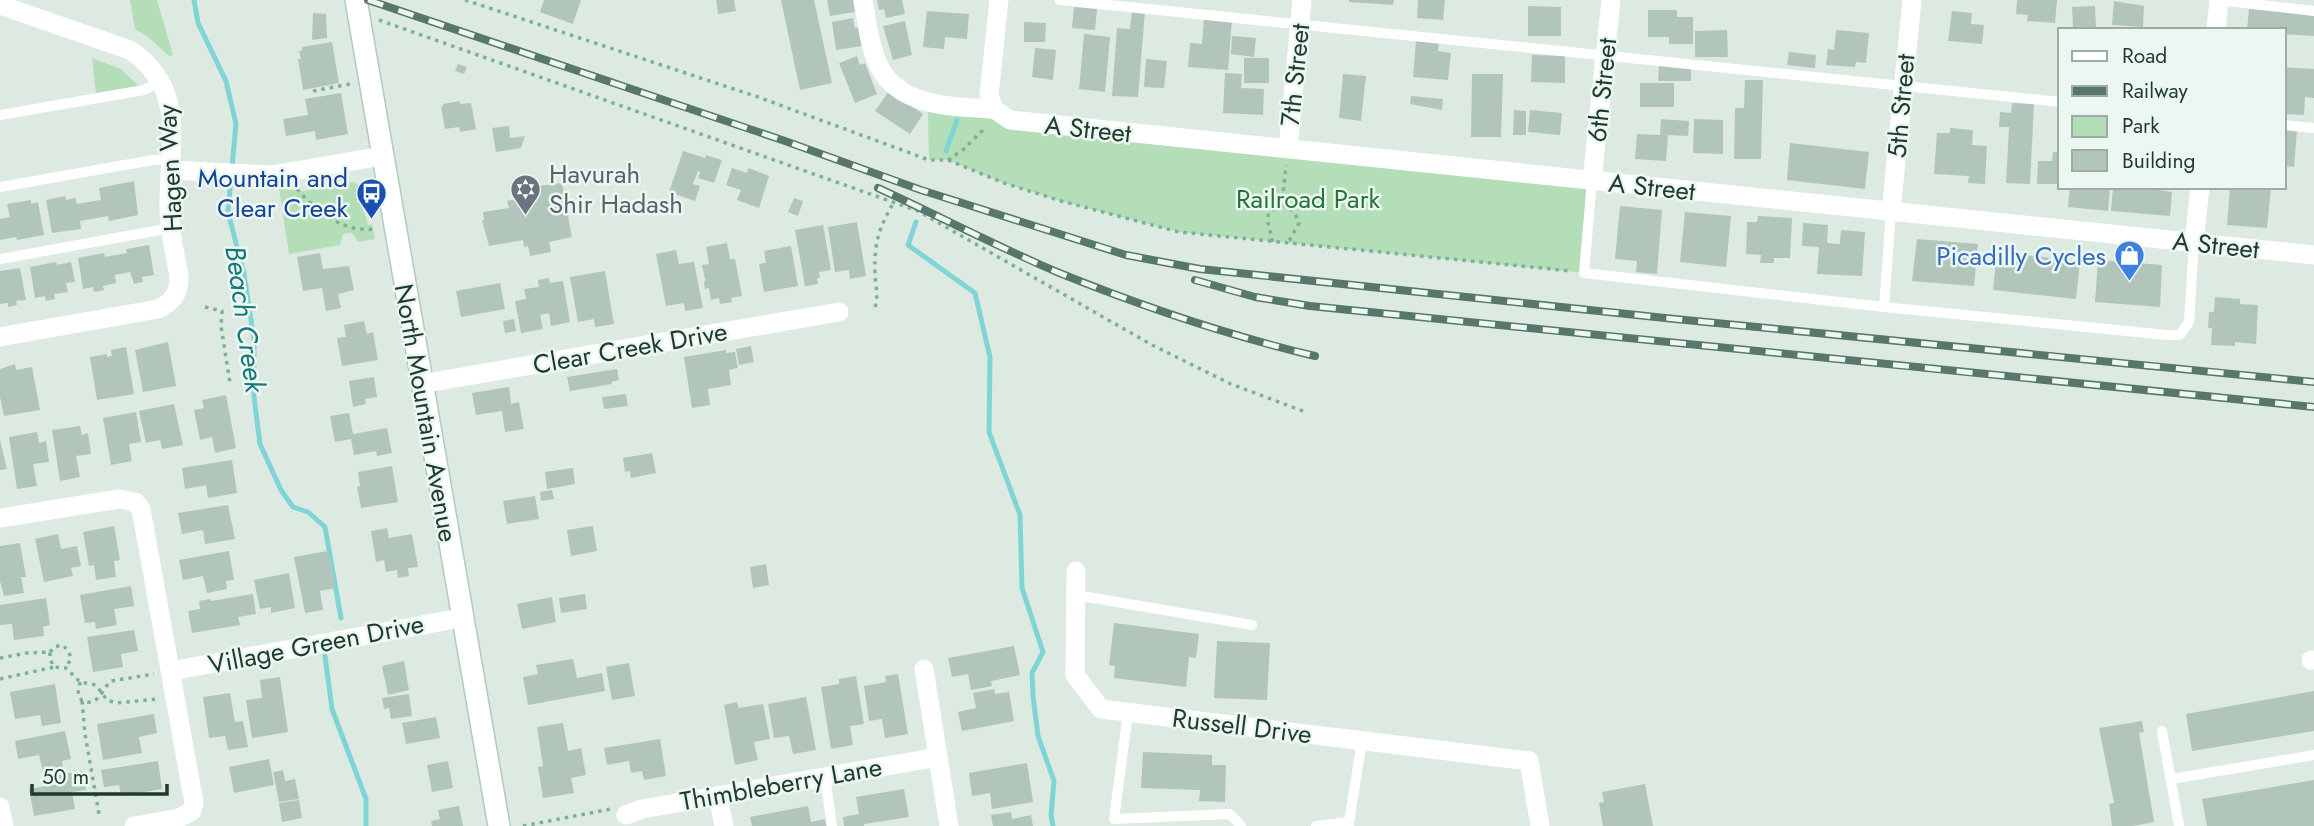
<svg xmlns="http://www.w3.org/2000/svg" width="2314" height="826" font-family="Jost,sans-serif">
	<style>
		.green { fill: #b3deb8 }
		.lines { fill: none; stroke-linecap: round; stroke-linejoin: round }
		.stream { stroke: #7fd5d5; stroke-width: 5 }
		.building { fill: #b2c5bb }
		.secondary-casing { stroke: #afcbbd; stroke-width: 24 }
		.path { stroke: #7bb198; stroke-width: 3.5; stroke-dasharray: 3.5 5; stroke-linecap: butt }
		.lane { stroke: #fff; stroke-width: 10 }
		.street { stroke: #fff; stroke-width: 19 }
		.secondary { stroke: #fff; stroke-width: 21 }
		.rail-casing { stroke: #57776a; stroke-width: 8 }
		.rail { stroke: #edf7f1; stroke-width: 5; stroke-dasharray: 16; stroke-linecap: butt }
		.labels { text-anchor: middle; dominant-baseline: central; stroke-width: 5; stroke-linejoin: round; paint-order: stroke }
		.street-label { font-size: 26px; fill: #1e3b2e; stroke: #edf7f1 }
		.worship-label { font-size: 26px; fill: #5b616d; stroke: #edf7f1; text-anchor: start }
		.transit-label { font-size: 26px; fill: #164399; stroke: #edf7f1; text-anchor: end }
		.park-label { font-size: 26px; fill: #257438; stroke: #edf7f1 }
		.shop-label { font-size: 26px; fill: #366cbe; stroke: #edf7f1; text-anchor: end }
		.water-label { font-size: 28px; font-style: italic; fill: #14797b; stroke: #edf7f1 }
	</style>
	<rect width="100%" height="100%" fill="#ddeae2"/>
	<path class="green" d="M 130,0 L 157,0 L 173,55 L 169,56 L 148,37 L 135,29 Z
		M 92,58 L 121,69 L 139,86 L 96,93 Z
		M 928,112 L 1592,181 L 1584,273 L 1179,232 L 1061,201 L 1004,183 L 948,160 L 929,160 Z
		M 353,182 L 365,188 L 367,194 L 361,195 C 359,205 366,215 368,225 L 372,224 L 375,239 L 358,242 L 352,233 L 343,234 L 340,245 L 289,254 L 279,188 L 303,191 Z"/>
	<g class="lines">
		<path class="stream" d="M 194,0 L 198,23 L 226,81 L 236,124 L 232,167
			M 946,151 L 957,120
			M 231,177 L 228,212 L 244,274 L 254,340 L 254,397 L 260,444 L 281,490 L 293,507 L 308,512 L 325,527 L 341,618
			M 916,222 L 908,245 L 975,293 L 990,357 L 989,432 L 1020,515 L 1022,588 L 1043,652 L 1032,673 L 1033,696 L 1038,736 L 1054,781 L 1051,815 L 1053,826
			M 325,656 L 332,709 L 366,799 L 366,826"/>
	</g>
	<path class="building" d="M 544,0 L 581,0 L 573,24 L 540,12 Z
		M 716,0 L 734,0 L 736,11 L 718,14 Z
		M 781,0 L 814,0 L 832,83 L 800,90 Z
		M 827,0 L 853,0 L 855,12 L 830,16 Z
		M 877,0 L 902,0 L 905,14 L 886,18 L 884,9 L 879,10 Z
		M 1349,0 L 1394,0 L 1393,5 L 1349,2 Z
		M 1418,0 L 1445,0 L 1443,20 L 1417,18 Z
		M 2017,0 L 2057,0 L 2055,23 L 2027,21 L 2028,15 L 2016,14 Z
		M 2114,1 L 2144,6 L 2143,27 L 2112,25 Z
		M 1528,6 L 1561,7 L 1561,36 L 1528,36 Z
		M 2095,6 L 2096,27 L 2073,28 L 2072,7 Z
		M 1074,7 L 1097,9 L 1095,30 L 1072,28 Z
		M 2249,9 L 2314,14 L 2314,36 L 2284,34 L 2284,30 L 2247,30 Z
		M 1132,10 L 1145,11 L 1138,97 L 1112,96 L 1117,28 L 1130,29 Z
		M 1648,10 L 1677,10 L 1677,17 L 1693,17 L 1693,44 L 1669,44 L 1669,37 L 1648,37 Z
		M 927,11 L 969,14 L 967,39 L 945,37 L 944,49 L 923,47 Z
		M 1952,11 L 1972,13 L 1971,24 L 1984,25 L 1982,44 L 1948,41 Z
		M 313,13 L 326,14 L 327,38 L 312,40 Z
		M 853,18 L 855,28 L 859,27 L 862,46 L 836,50 L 832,22 Z
		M 1204,18 L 1232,20 L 1228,70 L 1188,67 L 1190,43 L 1202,44 Z
		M 905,21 L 912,55 L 893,60 L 883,26 Z
		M 1024,22 L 1046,23 L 1045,42 L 1024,42 Z
		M 1727,30 L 1728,57 L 1695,57 L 1695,31 Z
		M 1836,30 L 1869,33 L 1866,63 L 1856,62 L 1855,67 L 1826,65 L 1828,49 L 1834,50 Z
		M 1084,34 L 1110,37 L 1105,92 L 1079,89 Z
		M 1232,36 L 1256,38 L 1254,57 L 1231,54 Z
		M 1416,40 L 1439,42 L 1438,51 L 1451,53 L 1448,80 L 1413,77 Z
		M 332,42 L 339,83 L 303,90 L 298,59 L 301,59 L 299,51 L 302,51 L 302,47 Z
		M 1035,48 L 1056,50 L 1053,80 L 1032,77 Z
		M 1789,52 L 1816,55 L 1815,68 L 1787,65 Z
		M 1532,55 L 1565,56 L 1565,83 L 1531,82 Z
		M 857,56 L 860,65 L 865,63 L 877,94 L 855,103 L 839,63 Z
		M 1244,58 L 1269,58 L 1269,83 L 1244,83 Z
		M 1146,59 L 1167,61 L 1164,88 L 1144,87 Z
		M 458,64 L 467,67 L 464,74 L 455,71 Z
		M 1659,66 L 1691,66 L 1691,81 L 1658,81 Z
		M 2284,67 L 2314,69 L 2314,98 L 2305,97 L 2304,115 L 2284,114 Z
		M 1225,73 L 1242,74 L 1241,88 L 1264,89 L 1263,115 L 1223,113 Z
		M 1343,74 L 1366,76 L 1361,121 L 1339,118 Z
		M 1472,74 L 1503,74 L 1501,137 L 1471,137 Z
		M 1745,80 L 1763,80 L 1761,159 L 1734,159 L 1735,108 L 1744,108 Z
		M 1640,83 L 1674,83 L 1674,107 L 1640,107 Z
		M 889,91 L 923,114 L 910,134 L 875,111 Z
		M 341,93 L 348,134 L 316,140 L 315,131 L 286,136 L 283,119 L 308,115 L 305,99 Z
		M 1411,96 L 1443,99 L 1442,110 L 1410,104 Z
		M 460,101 L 460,104 L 471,103 L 476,129 L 460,132 L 459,127 L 445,129 L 441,107 L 443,107 L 443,104 Z
		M 2012,103 L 2034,104 L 2030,184 L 2006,183 L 2009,127 L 1999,127 L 2000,112 L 2011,113 Z
		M 1514,110 L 1526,111 L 1526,135 L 1513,135 Z
		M 1530,110 L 1562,113 L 1560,135 L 1528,132 Z
		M 1661,119 L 1689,121 L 1688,136 L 1668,135 L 1666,161 L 1635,159 L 1637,134 L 1660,135 Z
		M 1694,119 L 1723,120 L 1723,154 L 1693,153 Z
		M 509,126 L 510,138 L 525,136 L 521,148 L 496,152 L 492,128 Z
		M 1950,128 L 1973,130 L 1972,145 L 1987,146 L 1985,184 L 1968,183 L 1969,176 L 1934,174 L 1937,133 L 1950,133 Z
		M 2284,129 L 2297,130 L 2294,167 L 2284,166 Z
		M 1790,143 L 1869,152 L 1865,189 L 1787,180 Z
		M 683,151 L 705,158 L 706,155 L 722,160 L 714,183 L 698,178 L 700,172 L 698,171 L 693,184 L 700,186 L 695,201 L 669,192 Z
		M 2053,152 L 2060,152 L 2060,184 L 2037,184 L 2038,161 L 2052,161 Z
		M 732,168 L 747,173 L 748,168 L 769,176 L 759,208 L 737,200 L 741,190 L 726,185 Z
		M 134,181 L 138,215 L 109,221 L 108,216 L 80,221 L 81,229 L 52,233 L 46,200 L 65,196 L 66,200 L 75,198 L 77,204 L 101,200 L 99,188 Z
		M 562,183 L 572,237 L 549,242 L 551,252 L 530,256 L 528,246 L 524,247 L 523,240 L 489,246 L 482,220 L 484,220 L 483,212 L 509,208 L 507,201 L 516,199 L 514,189 Z
		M 2070,187 L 2110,187 L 2108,211 L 2068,207 Z
		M 2113,187 L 2138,187 L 2172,192 L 2170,216 L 2111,211 Z
		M 2230,187 L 2271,187 L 2267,228 L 2227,225 Z
		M 794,198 L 803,201 L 798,216 L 788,212 Z
		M 31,200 L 31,204 L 38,202 L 44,235 L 17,240 L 16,237 L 0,240 L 0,219 L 10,217 L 7,204 Z
		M 1620,206 L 1662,210 L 1657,274 L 1636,272 L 1637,261 L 1615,259 Z
		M 1685,212 L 1731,216 L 1726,267 L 1680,262 Z
		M 1758,216 L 1792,218 L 1790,258 L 1774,258 L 1774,263 L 1760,263 L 1761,255 L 1746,254 L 1747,222 L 1757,222 Z
		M 857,222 L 866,276 L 850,279 L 849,270 L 835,272 L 828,227 Z
		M 1803,223 L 1828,225 L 1827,243 L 1840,244 L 1841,230 L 1865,232 L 1862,276 L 1817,274 L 1819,247 L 1802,246 Z
		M 823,225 L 831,270 L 819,272 L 820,278 L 817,278 L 818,284 L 805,286 L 795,230 Z
		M 1917,239 L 1978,244 L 1974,286 L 1912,281 Z
		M 727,243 L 730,259 L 735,259 L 742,296 L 731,298 L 732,302 L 720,304 L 719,298 L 711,300 L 709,288 L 705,289 L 704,281 L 707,280 L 705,279 L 702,265 L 709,264 L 706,247 Z
		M 149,245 L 154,275 L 142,277 L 143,282 L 134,284 L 130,272 L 115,275 L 116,283 L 103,286 L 104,290 L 94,292 L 93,287 L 83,289 L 78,258 L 104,253 L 105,257 L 127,253 L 126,249 Z
		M 791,246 L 798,286 L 764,292 L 759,264 L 766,263 L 764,251 Z
		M 676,250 L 679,264 L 694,262 L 703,308 L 685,311 L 684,303 L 666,306 L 656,254 Z
		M 1997,252 L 2080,261 L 2076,299 L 1993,290 Z
		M 320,253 L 323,269 L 349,266 L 354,290 L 338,294 L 341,308 L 326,311 L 322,288 L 303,291 L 297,257 Z
		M 2098,260 L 2162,265 L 2160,307 L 2095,302 Z
		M 56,262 L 57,265 L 71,262 L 75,282 L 66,283 L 68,292 L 54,294 L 55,299 L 46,301 L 45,296 L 35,298 L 30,267 Z
		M 20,268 L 26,300 L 16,301 L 17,305 L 8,307 L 8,303 L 0,304 L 0,271 Z
		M 605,271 L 614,324 L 595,327 L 594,319 L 578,322 L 570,277 Z
		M 549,278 L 550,283 L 563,281 L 570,322 L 551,326 L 549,313 L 540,315 L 543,329 L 521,333 L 515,301 L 526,299 L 524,289 L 539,287 L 538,280 Z
		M 500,283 L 505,309 L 461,317 L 456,291 Z
		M 2215,297 L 2240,299 L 2240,304 L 2258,305 L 2256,344 L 2235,342 L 2235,346 L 2211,345 L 2212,328 L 2208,328 L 2209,312 L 2214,312 Z
		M 514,319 L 516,331 L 505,333 L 503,321 Z
		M 364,321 L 367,334 L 373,332 L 378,360 L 342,366 L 337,338 L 346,337 L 344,325 Z
		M 168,342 L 176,386 L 143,392 L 135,350 Z
		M 751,346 L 754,362 L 739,365 L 736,349 Z
		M 126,347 L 134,394 L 97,400 L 90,357 L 107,354 L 107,357 L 112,356 L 111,350 Z
		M 726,350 L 726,353 L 735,352 L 738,368 L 729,370 L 731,385 L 708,389 L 710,405 L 692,408 L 684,357 Z
		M 15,364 L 16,370 L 32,367 L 40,410 L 4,416 L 0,397 L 0,369 Z
		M 617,369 L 619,380 L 611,382 L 612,384 L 570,391 L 567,377 Z
		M 374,377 L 377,397 L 365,399 L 366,404 L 353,407 L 349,381 Z
		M 509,387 L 511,404 L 519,402 L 524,429 L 505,432 L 502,411 L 476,415 L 472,393 Z
		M 626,394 L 628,406 L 604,409 L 602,397 Z
		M 226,395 L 236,448 L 215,453 L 212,437 L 200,440 L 194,410 L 204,408 L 202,400 Z
		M 174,404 L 183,445 L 162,449 L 160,440 L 146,443 L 139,411 Z
		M 136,412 L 141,442 L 129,444 L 132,461 L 111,465 L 103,418 Z
		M 349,413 L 353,434 L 387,428 L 392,453 L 377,456 L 376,451 L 354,455 L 351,439 L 335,442 L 330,416 Z
		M 80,426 L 82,435 L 88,433 L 91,454 L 76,456 L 80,477 L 60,481 L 52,430 Z
		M 37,432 L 39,443 L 46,441 L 49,462 L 33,464 L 37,486 L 17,489 L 9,437 Z
		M 0,440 L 7,469 L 0,470 Z
		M 652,453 L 656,473 L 631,478 L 630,471 L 625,472 L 623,458 Z
		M 232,460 L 237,493 L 208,498 L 206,485 L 185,489 L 182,468 Z
		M 392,466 L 398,502 L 361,508 L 357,487 L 360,486 L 358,472 Z
		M 573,468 L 575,484 L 547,489 L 545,472 Z
		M 552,490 L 554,499 L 541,501 L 540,492 Z
		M 535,496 L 539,519 L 507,524 L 503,501 Z
		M 228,505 L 235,539 L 205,544 L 203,530 L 182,534 L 178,513 Z
		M 114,526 L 120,560 L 114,561 L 116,577 L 96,580 L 94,565 L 89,566 L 83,532 Z
		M 593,526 L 597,551 L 571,556 L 567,530 Z
		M 387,528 L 389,538 L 412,534 L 418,567 L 408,568 L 409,576 L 398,578 L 397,570 L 386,572 L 384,560 L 376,562 L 371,531 Z
		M 58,534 L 61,549 L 77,546 L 81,566 L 71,568 L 73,576 L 44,582 L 35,539 Z
		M 20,543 L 26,577 L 21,577 L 24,593 L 4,596 L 0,581 L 0,546 Z
		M 229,551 L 234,580 L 226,581 L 227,589 L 207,593 L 203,576 L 183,580 L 179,560 Z
		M 328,551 L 336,588 L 320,591 L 323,610 L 305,613 L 294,557 Z
		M 766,564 L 769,585 L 753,588 L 750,567 Z
		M 289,573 L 295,608 L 271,613 L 271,607 L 260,609 L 254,580 Z
		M 131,586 L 134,606 L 114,609 L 117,625 L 96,629 L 95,622 L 85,623 L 80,595 Z
		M 253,594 L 256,614 L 238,617 L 240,625 L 192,633 L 188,611 L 200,609 L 199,601 L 211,599 L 211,601 Z
		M 585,594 L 587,609 L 561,613 L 559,598 Z
		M 552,597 L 556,622 L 522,629 L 517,604 Z
		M 46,598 L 50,625 L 43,627 L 44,636 L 14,640 L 12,624 L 0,625 L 0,605 Z
		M 1114,623 L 1199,634 L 1196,658 L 1189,657 L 1186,687 L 1114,678 L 1115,666 L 1109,665 Z
		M 134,630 L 138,651 L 121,654 L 123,667 L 93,672 L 87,637 Z
		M 1217,641 L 1270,643 L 1267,700 L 1214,698 Z
		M 1014,646 L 1020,675 L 991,681 L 992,686 L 971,690 L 968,674 L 952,677 L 948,658 Z
		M 573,659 L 577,678 L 602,673 L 605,691 L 528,705 L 523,677 L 538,674 L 536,665 Z
		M 404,661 L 409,690 L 388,695 L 382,666 Z
		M 629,663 L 635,696 L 612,700 L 606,667 Z
		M 898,674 L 908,734 L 885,738 L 882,719 L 869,721 L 864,686 L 886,682 L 885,676 Z
		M 856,676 L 864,724 L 850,726 L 853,745 L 831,749 L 821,687 L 839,684 L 839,679 Z
		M 280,677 L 288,732 L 252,738 L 246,700 L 262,698 L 260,680 Z
		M 55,684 L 61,723 L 42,726 L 40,715 L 15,719 L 10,692 Z
		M 994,689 L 995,694 L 1009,692 L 1014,721 L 962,731 L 958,712 L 976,708 L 973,693 Z
		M 2314,691 L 2314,731 L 2192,751 L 2186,714 Z
		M 230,693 L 235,722 L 243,721 L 248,747 L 228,750 L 225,736 L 209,738 L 203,697 Z
		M 409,694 L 412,716 L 391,719 L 389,708 L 384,709 L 382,698 Z
		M 806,697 L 816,750 L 793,754 L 789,736 L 774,738 L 768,704 Z
		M 737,702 L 739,708 L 763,704 L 770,739 L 754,742 L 758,760 L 735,765 L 724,705 Z
		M 154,714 L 157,733 L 139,737 L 142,753 L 103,760 L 97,724 Z
		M 436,717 L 440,738 L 406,744 L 402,723 Z
		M 2142,721 L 2144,732 L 2139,733 L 2154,822 L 2133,826 L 2112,826 L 2109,804 L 2114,803 L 2099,728 Z
		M 563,723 L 568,751 L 581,748 L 586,775 L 571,778 L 574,793 L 543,798 L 538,767 L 543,766 L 537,727 Z
		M 65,731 L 71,759 L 62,761 L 63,768 L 43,772 L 39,755 L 18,759 L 15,741 Z
		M 660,739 L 666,776 L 644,780 L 642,771 L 631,773 L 629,761 L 607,765 L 604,748 Z
		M 1143,752 L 1212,755 L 1212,765 L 1226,765 L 1225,802 L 1199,801 L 1200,790 L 1141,788 Z
		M 269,759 L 274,785 L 234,793 L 229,767 Z
		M 158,761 L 162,789 L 121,796 L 119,785 L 104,787 L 101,770 Z
		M 448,761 L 453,788 L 432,792 L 427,765 Z
		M 1027,763 L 1033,802 L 992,809 L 990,793 L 972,796 L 969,773 Z
		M 283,770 L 285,781 L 295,779 L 299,799 L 279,802 L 273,772 Z
		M 83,771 L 86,790 L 72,792 L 75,809 L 34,816 L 29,789 L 59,784 L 57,775 Z
		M 2314,780 L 2314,826 L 2207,826 L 2202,799 Z
		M 1645,784 L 1653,826 L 1603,826 L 1599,803 L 1604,802 L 1602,792 Z
		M 904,789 L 909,817 L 864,824 L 864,826 L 844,826 L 843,817 L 859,814 L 856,797 Z
		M 299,800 L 302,818 L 282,822 L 279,803 Z
		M 459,806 L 463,826 L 432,826 L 431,821 L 440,819 L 438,810 Z
		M 808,806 L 811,822 L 825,819 L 826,826 L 752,826 L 750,817 Z
		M 1011,812 L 1012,819 L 1031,815 L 1033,826 L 993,826 L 991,815 Z"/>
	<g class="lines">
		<defs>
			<path id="secondary" d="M 356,0 L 499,826"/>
		</defs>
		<use href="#secondary" class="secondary-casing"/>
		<path class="path" d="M 465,0 L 758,97 L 929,160 L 948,160 L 1004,183 L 1061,201 L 1179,232 L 1571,271
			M 379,20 L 918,211 L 1152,345 L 1231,384 L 1303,411
			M 313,91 L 350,84
			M 948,160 L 964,149 L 986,127
			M 297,189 C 317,212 343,233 376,229
			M 1282,205 C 1292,208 1296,214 1299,223 L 1288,243
			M 1272,242 C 1272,230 1265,225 1269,212 L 1282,205 L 1286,165
			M 205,307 L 222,311 L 221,326 L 230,383
			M 875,307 C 879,295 875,284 875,273 C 874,242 879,228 894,202
			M 50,652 L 54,647 L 62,645 L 68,650 L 71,658 L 66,668
			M 0,658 L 27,653 L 50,652 L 50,659 L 54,667 L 66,668 L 80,682 L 96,685 L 107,700 L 116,703 L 158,699
			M 0,679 L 54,667
			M 80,682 L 78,694 L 82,701 C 99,707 101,690 111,681 L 154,674
			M 82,701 L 85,734 L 99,814
			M 523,826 L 611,809"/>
		<path class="lane" d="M 1060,0 L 2060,102
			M 2217,0 L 2314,11
			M 0,115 L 144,90 L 161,81
			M 2284,125 L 2314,128
			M 1592,181 L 1584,273 L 1884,307 L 2167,335 L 2180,335 L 2189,322 L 2194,243
			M 0,187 L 153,160 L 171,160
			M 0,259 L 171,228
			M 1884,307 L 1891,212
			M 1076,595 L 1252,625
			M 1128,713 L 1114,819 L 1230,814 L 1241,826
			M 2162,731 L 2179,826
			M 825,777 L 832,826
			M 2171,779 L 2314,755
			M 1349,822 L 1362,741
			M 1316,826 L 1349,822 L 1349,825"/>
		<path class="street" d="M 863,0 C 867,21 869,45 878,64 C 897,107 953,107 994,109
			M 999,0 L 989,95 L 994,109 L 1010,120 L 2314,255
			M 0,5 L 130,50 C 189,90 168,146 169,207 C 169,230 175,253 179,276 C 179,293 174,301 158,309 L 0,337
			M 2216,30 L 2219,0
			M 1288,149 L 1302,0
			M 170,170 L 272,175 L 382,156
			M 1592,181 L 1611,0
			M 1891,212 L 1912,0
			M 2194,243 L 2200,187
			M 421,384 L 839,312
			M 0,518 L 119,499 L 135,502 L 141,509 L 194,803 L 192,811 L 179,818 L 134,826
			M 1076,571 L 1075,675 L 1101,709 L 1529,761 L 1540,826
			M 2311,660 L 2314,660
			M 924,669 L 949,826
			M 171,671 L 461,618
			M 718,796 L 724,826
			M 0,807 L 4,826
			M 626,815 L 642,809 L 938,757"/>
		<use href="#secondary" class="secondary"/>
		<defs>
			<path id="rail" d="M 368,0 L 785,141 L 921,190 L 1126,255 L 1200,269 L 1665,318 L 2314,382
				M 878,188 C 937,215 996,246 1057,272 C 1141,306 1227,335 1315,356
				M 1195,280 L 1255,297 L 1310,306 L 2314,407"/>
		</defs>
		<use href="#rail" class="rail-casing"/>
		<use href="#rail" class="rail"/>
	</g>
	<defs>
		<symbol id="synagogue-pin" viewBox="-11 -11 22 30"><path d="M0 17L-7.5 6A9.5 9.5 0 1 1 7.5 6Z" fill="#6b7280" stroke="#edf7f1"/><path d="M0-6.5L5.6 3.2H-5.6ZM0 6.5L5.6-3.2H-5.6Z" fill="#fff"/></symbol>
		<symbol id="bus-pin" viewBox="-11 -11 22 30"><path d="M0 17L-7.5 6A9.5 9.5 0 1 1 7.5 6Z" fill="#1a4fb4" stroke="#edf7f1"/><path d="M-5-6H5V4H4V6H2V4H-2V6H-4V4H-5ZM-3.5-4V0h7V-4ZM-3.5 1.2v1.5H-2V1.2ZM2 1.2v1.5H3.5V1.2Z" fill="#fff"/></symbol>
		<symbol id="shop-pin" viewBox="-11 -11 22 30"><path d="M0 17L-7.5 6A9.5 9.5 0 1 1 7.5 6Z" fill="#3f7fe0" stroke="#edf7f1"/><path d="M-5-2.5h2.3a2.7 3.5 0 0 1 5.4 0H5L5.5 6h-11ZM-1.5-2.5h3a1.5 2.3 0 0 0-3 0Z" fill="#fff"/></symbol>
	</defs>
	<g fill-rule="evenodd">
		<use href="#synagogue-pin" x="508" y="172" width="35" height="47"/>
		<use href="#bus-pin" x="354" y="176" width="35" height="47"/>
		<use href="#shop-pin" x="2112" y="238" width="35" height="47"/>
	</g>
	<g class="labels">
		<g class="street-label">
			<text transform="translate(1295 75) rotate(-84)">7th Street</text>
			<text transform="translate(1602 90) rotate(-84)">6th Street</text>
			<text transform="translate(1901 106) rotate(-85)">5th Street</text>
			<text transform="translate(1088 129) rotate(6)">A Street</text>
			<text transform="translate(170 168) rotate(-93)">Hagen Way</text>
			<text transform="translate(1652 187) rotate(6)">A Street</text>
			<text transform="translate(2216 245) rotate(6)">A Street</text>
			<text transform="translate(630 348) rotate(-10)">Clear Creek Drive</text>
			<text transform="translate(426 413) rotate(80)">North Mountain Avenue</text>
			<text transform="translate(316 644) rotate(-11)">Village Green Drive</text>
			<text transform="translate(1242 726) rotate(7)">Russell Drive</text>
			<text transform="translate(781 784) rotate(-10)">Thimbleberry Lane</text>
		</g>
		<g class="worship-label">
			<text x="549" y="174">Havurah<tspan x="549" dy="30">Shir Hadash</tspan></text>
		</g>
		<g class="transit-label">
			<text x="348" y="178">Mountain and<tspan x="348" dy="30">Clear Creek</tspan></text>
		</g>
		<g class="park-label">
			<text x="1308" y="199">Railroad Park</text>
		</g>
		<g class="shop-label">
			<text x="2106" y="256">Picadilly Cycles</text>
		</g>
		<g class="water-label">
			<text transform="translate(245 319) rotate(82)">Beach Creek</text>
		</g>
	</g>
	<rect x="2058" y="28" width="228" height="161" fill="#edf7f1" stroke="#9aaca3" stroke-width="2"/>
	<rect x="2072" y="51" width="35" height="10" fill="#ffffff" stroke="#9aaca3" stroke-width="2"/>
	<text x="2122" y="63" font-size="21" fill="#1e3b2e">Road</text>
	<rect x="2072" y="86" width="35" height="10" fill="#57776a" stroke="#9aaca3" stroke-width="2"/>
	<text x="2122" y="98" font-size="21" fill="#1e3b2e">Railway</text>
	<rect x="2072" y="116" width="35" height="21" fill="#b3deb8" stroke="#9aaca3" stroke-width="2"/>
	<text x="2122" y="133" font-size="21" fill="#1e3b2e">Park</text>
	<rect x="2072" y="150" width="35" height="21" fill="#b2c5bb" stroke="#9aaca3" stroke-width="2"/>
	<text x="2122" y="168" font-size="21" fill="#1e3b2e">Building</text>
	<path d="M32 784v10h135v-10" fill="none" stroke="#1e3b2e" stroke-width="3.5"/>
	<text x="42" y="784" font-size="21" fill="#1e3b2e" stroke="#edf7f1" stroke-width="5" paint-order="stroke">50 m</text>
</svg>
